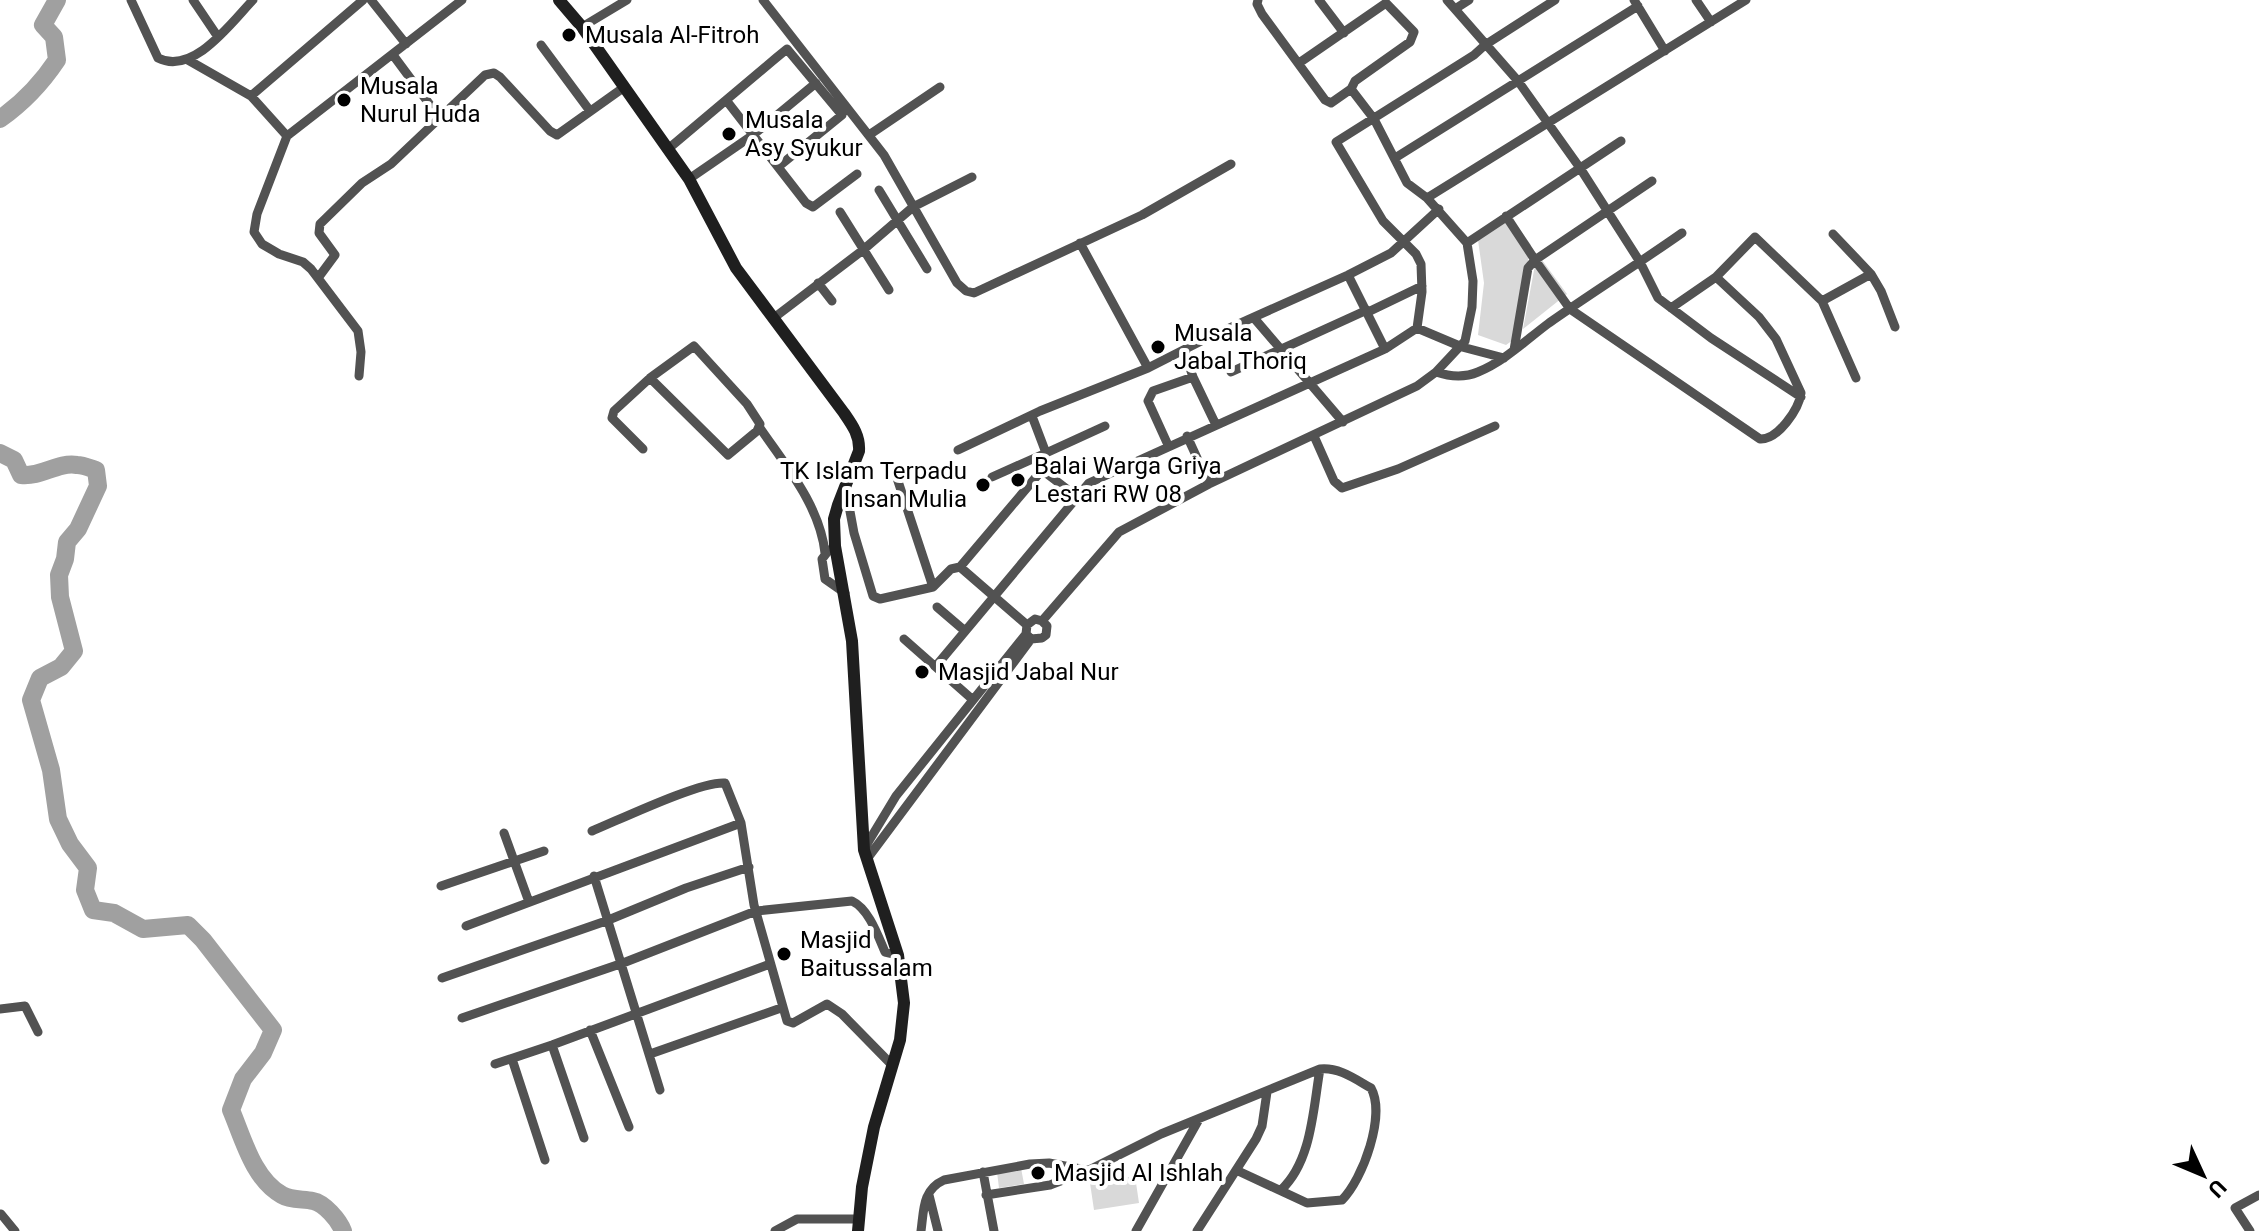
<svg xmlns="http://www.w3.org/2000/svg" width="2259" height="1231" font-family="Roboto,sans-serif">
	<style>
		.park { fill: #d9d9d9 }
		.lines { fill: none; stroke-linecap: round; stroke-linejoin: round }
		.river { stroke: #a0a0a0; stroke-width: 18 }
		.street { stroke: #525252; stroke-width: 9 }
		.secondary { stroke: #1f1f1f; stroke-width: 12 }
		.poi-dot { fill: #000; stroke: #fff; stroke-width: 3 }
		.labels { text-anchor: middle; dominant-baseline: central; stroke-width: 8; stroke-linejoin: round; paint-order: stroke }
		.poi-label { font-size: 24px; fill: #000; stroke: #fff; text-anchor: start }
	</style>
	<rect width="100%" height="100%" fill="#fff"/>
	<path class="park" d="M 1510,216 L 1531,245 L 1513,340 L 1506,345 L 1478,335 L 1484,283 L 1478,240 Z
		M 1542,260 L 1567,294 L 1523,329 L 1535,265 Z
		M 1021,1168 L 1024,1184 L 999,1188 L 997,1172 Z
		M 1135,1176 L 1139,1203 L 1094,1210 L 1090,1183 Z"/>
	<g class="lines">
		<path class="river" d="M 0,119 C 24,102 41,84 57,60 L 54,37 L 43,25 L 57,0
			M 0,453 L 14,460 L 21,475 C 42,477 57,462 77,465 C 83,465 90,468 96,470 L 98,486 L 78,529 L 67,542 L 65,559 L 59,575 L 60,597 L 74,651 L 61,667 L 40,678 L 31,700 L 51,770 L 58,819 L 70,844 L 88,868 L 85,890 L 93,910 L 114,913 L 143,929 L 188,925 L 203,940 L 273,1030 L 263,1053 L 243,1079 L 231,1110 C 243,1138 253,1179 282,1195 C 290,1200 303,1199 313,1201 C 324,1203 339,1220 343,1231"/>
		<path class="street" d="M 131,0 L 158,58 C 193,76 231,23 253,0
			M 193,0 L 218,37
			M 371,0 L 406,44
			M 763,0 L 884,155 L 957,283 L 966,291 L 974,293 L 1142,215 L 1231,164
			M 1258,0 L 1257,4 L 1262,14 L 1325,100 L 1331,103 L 1351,89 L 1355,81 L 1410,42 L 1414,32 L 1386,3 L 1299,63
			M 1319,0 L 1344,33
			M 1447,0 L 1518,81 L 1580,168 L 1640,262 L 1658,298 L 1711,338 L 1801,397
			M 1634,0 L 1665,51
			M 1696,0 L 1711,22
			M 1455,9 L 1469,0
			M 582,27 L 627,0
			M 541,45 L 590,111
			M 393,55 L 439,117
			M 188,60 L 251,96 L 287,136
			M 251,96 L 363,0
			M 869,135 L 940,87
			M 668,149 L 776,58 L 787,49 L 842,115 L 778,167 L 726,100
			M 1395,158 L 1638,6
			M 778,167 L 806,203 L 813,207 L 857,174
			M 689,179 L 753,135 L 816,83
			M 879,190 L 927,269
			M 1427,198 L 1746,0
			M 840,212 L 889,290
			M 1506,216 L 1535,260 L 1652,181
			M 1833,234 L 1871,274 L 1881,291 L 1895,327
			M 1080,243 L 1148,368
			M 1467,243 L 1621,141
			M 1348,275 L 1385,349
			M 318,278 L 335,255 L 319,233 L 320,224 L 362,183 L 391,164 L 485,75 L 494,73 L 500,77 L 550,131 L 557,135 L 623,88
			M 818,283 L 832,301
			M 1822,301 L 1871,274
			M 1671,308 L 1716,277 L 1755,237 L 1822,301 L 1856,378
			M 1368,312 L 1422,286
			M 775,317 L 863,250 L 913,207 L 972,177
			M 1254,318 L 1343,422
			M 1417,328 L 1462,347 L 1504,358
			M 694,346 L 747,404 L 760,424 L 757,431 L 728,455 L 650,378 Z
			M 1184,350 L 1193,377 L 1216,425
			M 1514,350 L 1528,268 L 1535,260 L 1570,309 L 1760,439 C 1778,440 1799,409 1801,393 L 1776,339 L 1759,317 L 1716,277
			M 1231,372 L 1367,310
			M 1436,372 C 1451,377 1464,378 1478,372 C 1505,361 1526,340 1549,323 C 1593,292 1638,264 1682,233
			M 359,376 L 361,352 L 358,331 L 311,269 L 303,262 L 279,254 L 262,244 L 254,232 L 257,214 L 287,136 L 462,0
			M 1032,416 L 1046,453 L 1105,426
			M 760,428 C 786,466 820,506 825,553
			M 1187,436 L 1209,484
			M 1314,436 L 1334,481 L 1342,488 L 1398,469 L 1495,426
			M 1168,445 L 1148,401 L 1153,391 L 1193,377
			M 643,449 L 612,418 L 614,411 L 650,378
			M 958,450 L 1040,411 L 1148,368 L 1207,338 L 1348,275 L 1391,253 L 1439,209
			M 893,466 L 933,587
			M 1042,470 L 1076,496
			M 992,477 L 1046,453
			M 849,506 L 854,533 L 873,596 L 880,599 L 933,587 L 951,569 L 960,567 L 1042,470 L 1046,453
			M 829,550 L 822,559 L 825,579 L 845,593
			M 960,567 L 1027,625
			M 937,607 L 965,631
			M 1042,621 L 1119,532 L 1209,484 L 1417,386 L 1436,372 L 1465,341 L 1472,307 L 1473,281 L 1467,243 L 1427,198 L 1407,183 L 1374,119 L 1351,89
			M 904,639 L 972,699
			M 936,666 L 1089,483 L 1385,349 L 1417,328 L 1422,292 L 1421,264 L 1416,254 L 1383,221 L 1336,142 L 1474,55 L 1485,45 L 1555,0
			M 592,831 C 619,820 700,781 725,783 L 741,823 L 754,905 L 787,1021 L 793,1023 L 827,1004 L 842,1014 L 891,1064
			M 504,833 L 529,902
			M 864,849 L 896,796 L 1026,634 L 1027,625 L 1035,619 L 1042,621 L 1047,626 L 1046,635 L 1042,638 L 1031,639 L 1026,634
			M 867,859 L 1031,639
			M 594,876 L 660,1090
			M 441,886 L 544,851
			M 466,926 L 741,823
			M 442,978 L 606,921 L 686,888 L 749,867
			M 0,1009 L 25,1006 L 38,1032
			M 462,1018 L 623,963 L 756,911 L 852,901 C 869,909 878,936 885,952 L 898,955
			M 590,1030 L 629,1127
			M 552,1045 L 584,1138
			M 650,1054 L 781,1008
			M 512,1059 L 545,1160
			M 495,1064 L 552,1045 L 770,964
			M 983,1172 L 994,1231
			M 1281,1190 C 1312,1161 1313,1109 1320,1069
			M 929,1195 L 938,1231
			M 986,1195 L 1050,1185 L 1089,1170 L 1161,1134 L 1320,1069 C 1339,1067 1355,1079 1371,1088 C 1386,1115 1363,1179 1342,1200 L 1307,1203 L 1236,1170
			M 1,1214 L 15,1231
			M 775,1231 L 797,1219 L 860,1219
			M 921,1231 C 924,1210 922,1190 944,1180 L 1030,1164 L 1049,1163 L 1086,1170
			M 1136,1231 L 1198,1121
			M 1197,1231 L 1256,1139 L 1262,1126 L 1267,1092
			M 2250,1231 L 2235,1208 L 2259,1195"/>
		<path class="secondary" d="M 559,0 L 582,27 L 689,179 L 736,268 L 844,413 C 853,426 860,436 859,451 L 838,505 L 834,519 L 835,546 L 852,641 L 864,850 L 898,955 L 904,1003 L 900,1040 L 874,1127 L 862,1187 L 858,1231"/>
	</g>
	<g class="poi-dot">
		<circle cx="569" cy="35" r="8"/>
		<circle cx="344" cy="100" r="8"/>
		<circle cx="729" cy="134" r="8"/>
		<circle cx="1158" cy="347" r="8"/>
		<circle cx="1018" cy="480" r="8"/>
		<circle cx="983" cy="485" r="8"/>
		<circle cx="922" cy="672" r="8"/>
		<circle cx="784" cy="954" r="8"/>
		<circle cx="1038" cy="1173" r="8"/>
	</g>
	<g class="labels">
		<g class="poi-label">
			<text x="585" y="35">Musala Al-Fitroh</text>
			<text x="360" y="86">Musala<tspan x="360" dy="28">Nurul Huda</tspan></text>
			<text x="745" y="120">Musala<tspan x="745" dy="28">Asy Syukur</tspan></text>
			<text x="1174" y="333">Musala<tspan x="1174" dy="28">Jabal Thoriq</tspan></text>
			<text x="1034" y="466">Balai Warga Griya<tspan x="1034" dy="28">Lestari RW 08</tspan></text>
			<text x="967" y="471" text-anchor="end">TK Islam Terpadu<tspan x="967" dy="28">Insan Mulia</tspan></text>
			<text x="938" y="672">Masjid Jabal Nur</text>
			<text x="800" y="940">Masjid<tspan x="800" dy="28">Baitussalam</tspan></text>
			<text x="1054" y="1173">Masjid Al Ishlah</text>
		</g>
	</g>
	<g transform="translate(2203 1175) rotate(134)" stroke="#ffffff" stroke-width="6" paint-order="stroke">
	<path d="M0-6L14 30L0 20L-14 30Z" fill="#000000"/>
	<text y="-12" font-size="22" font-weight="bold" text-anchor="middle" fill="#000000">U</text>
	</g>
</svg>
